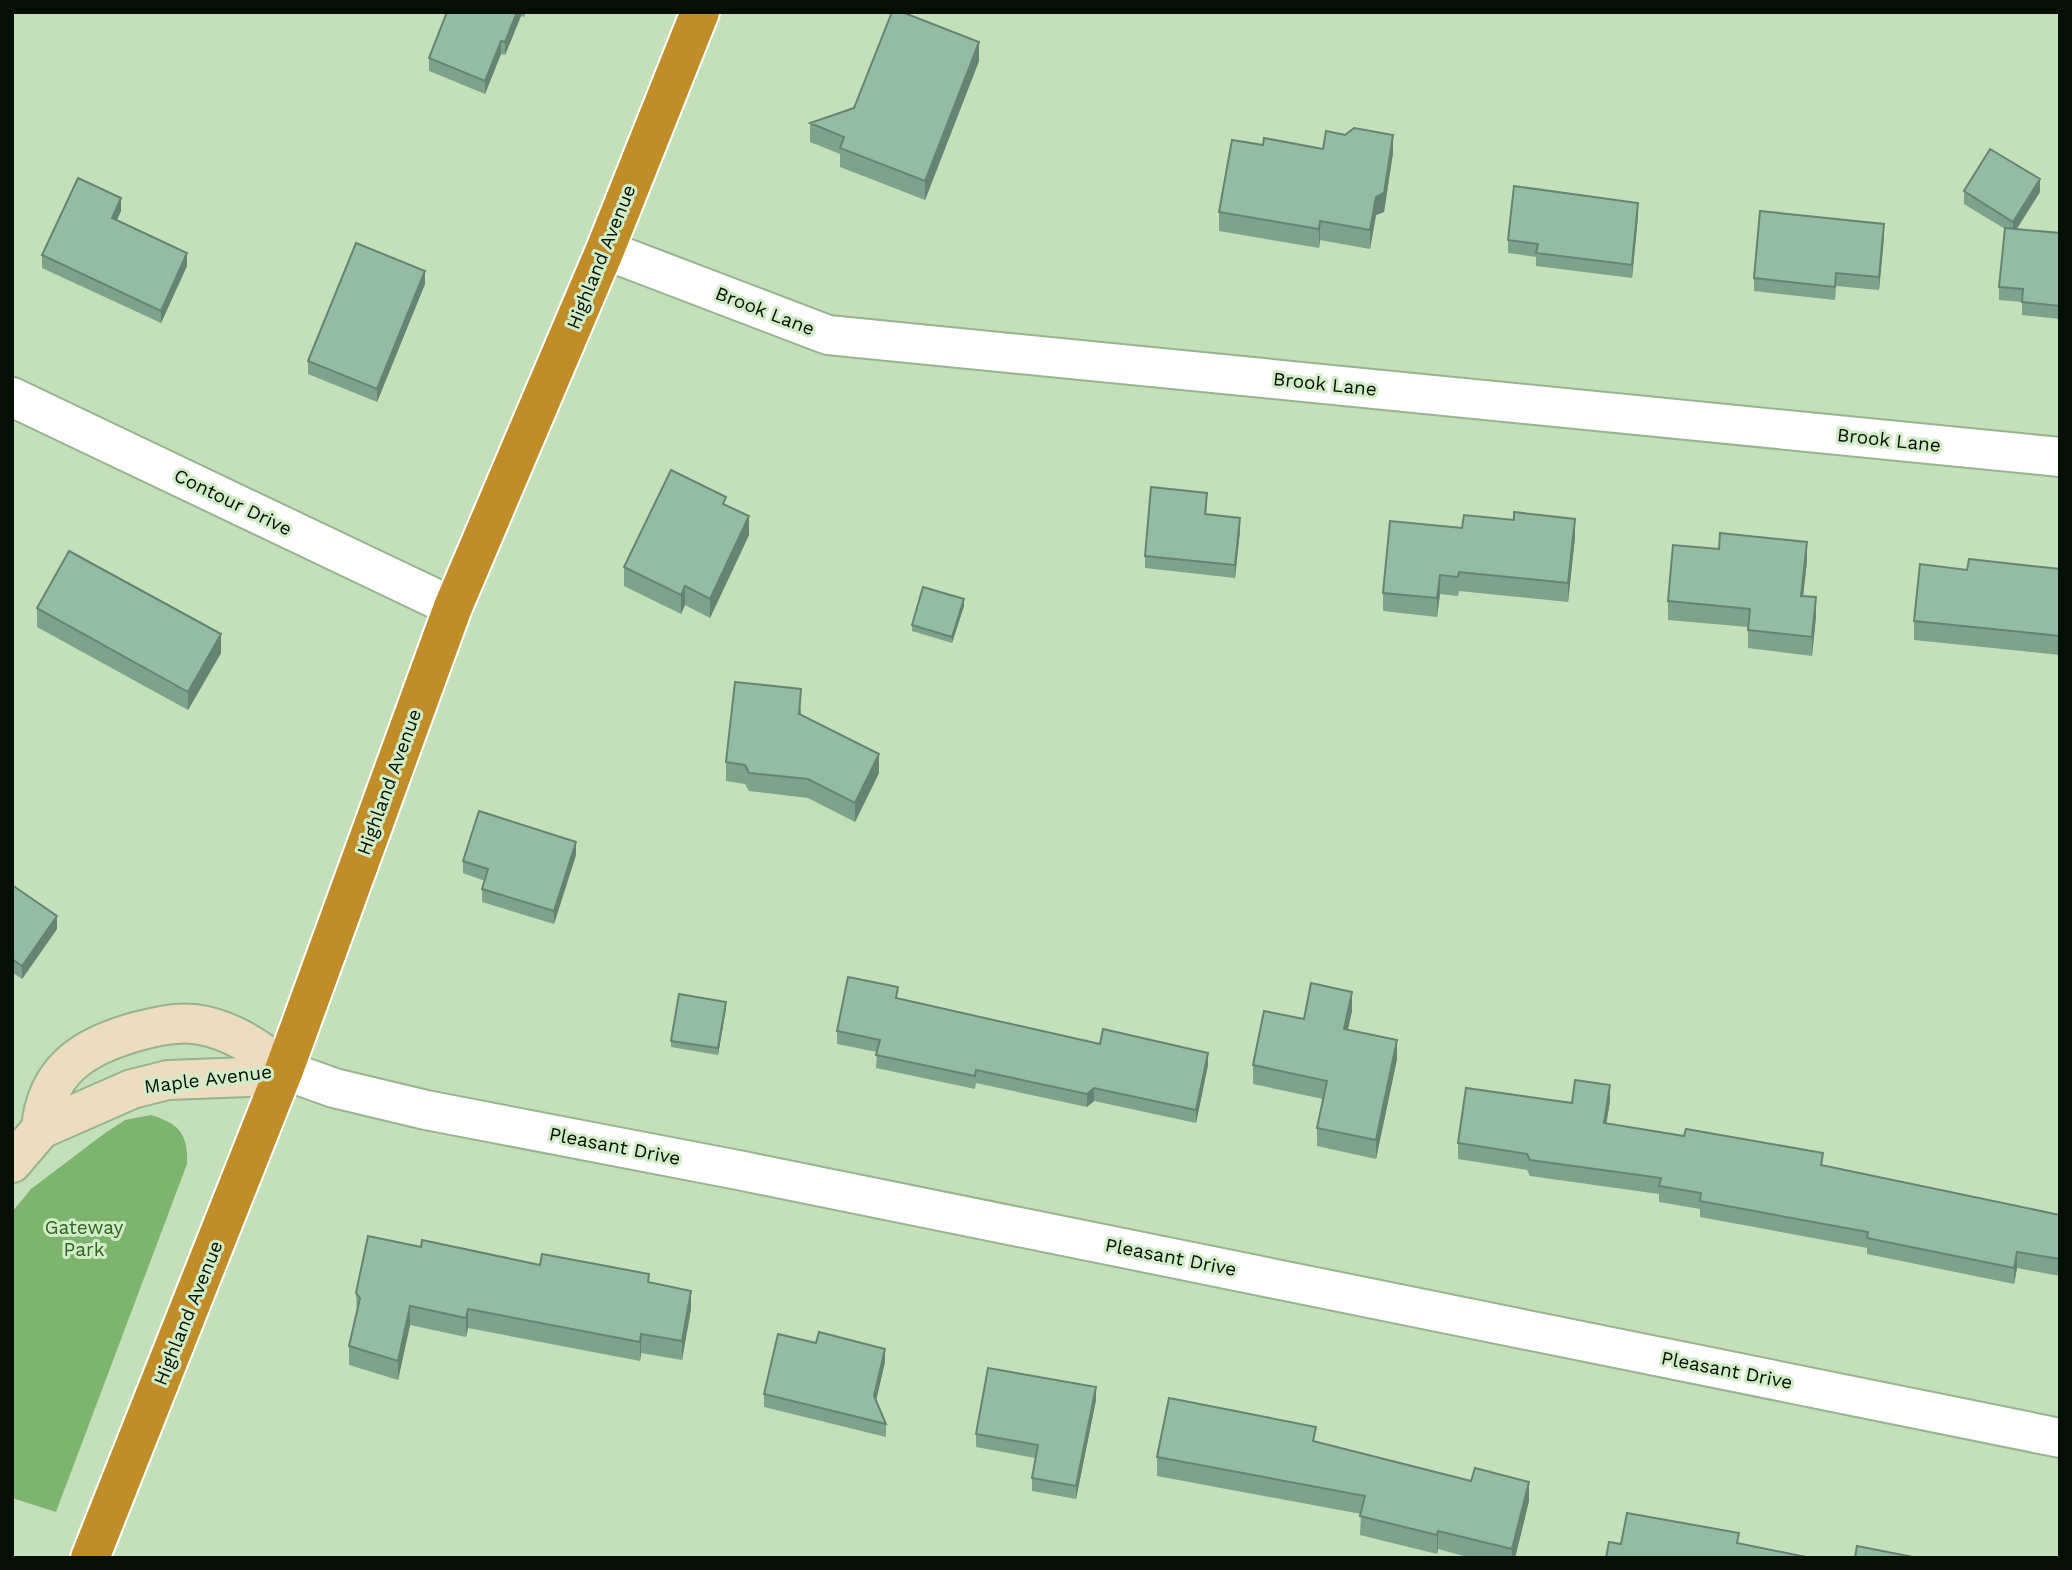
<svg xmlns="http://www.w3.org/2000/svg" width="2072" height="1570" font-family="'Work Sans',sans-serif">
	<style>
		.green { fill: #7eb56e }
		.lines { fill: none; stroke-linecap: round; stroke-linejoin: round }
		.street-casing { stroke: #97b38f; stroke-width: 42 }
		.secondary-casing { stroke: #97b38f; stroke-width: 42 }
		.highway-casing { stroke: #fff; stroke-width: 42 }
		.street { stroke: #fff; stroke-width: 38 }
		.secondary { stroke: #ecddbf; stroke-width: 38 }
		.highway { stroke: #c18d29; stroke-width: 38 }
		.wall { fill: #7ea38c }
		.shaded-wall { fill: #668472 }
		.building { fill: #92bda3; stroke: #668472; stroke-width: 2 }
		.labels { text-anchor: middle; dominant-baseline: central; stroke-width: 6; stroke-linejoin: round; paint-order: stroke }
		.street-label { font-size: 19px; fill: #060f04; stroke: #d0edc7 }
		.park-label { font-size: 19px; fill: #31641f; stroke: #d0edc7 }
	</style>
	<rect width="100%" height="100%" fill="#c3e0ba"/>
	<path class="green" d="M 151,1115 C 179,1124 188,1133 187,1164 L 56,1512 L 12,1498 L 12,1212 L 31,1189 L 105,1133 L 125,1120 Z"/>
	<g class="lines">
		<defs>
			<path id="street" d="M 605,250 L 828,335 L 2060,457
				M 12,397 L 453,607
				M 284,1070 L 334,1088 L 426,1110 L 738,1170 L 2060,1438"/>
			<path id="secondary" d="M 41,1129 C 46,1071 82,1047 135,1032 C 154,1027 174,1022 194,1024 C 229,1028 259,1048 284,1070
				M 12,1163 L 41,1129 L 132,1089 L 168,1080 L 248,1077 L 284,1070"/>
			<path id="highway" d="M 90,1558 L 284,1070 L 453,607 L 605,250 L 700,12"/>
		</defs>
		<use href="#street" class="street-casing"/>
		<use href="#secondary" class="secondary-casing"/>
		<use href="#highway" class="highway-casing"/>
		<use href="#street" class="street"/>
		<use href="#secondary" class="secondary"/>
		<use href="#highway" class="highway"/>
	</g>
	<path class="wall" d="M 447,12 L 526,12 L 524,17 L 521,16 L 505,55 L 501,54 L 485,94 L 429,71 L 429,58 Z
		M 979,61 L 925,200 L 840,167 L 840,154 L 810,142 L 810,123 L 854,108 Z
		M 1263,145 L 1393,153 L 1384,212 L 1376,215 L 1370,249 L 1320,240 L 1319,248 L 1219,231 L 1219,212 Z
		M 1964,191 L 2040,192 L 2017,229 L 2060,233 L 2060,319 L 2022,315 L 2022,302 L 1999,300 L 1999,287 L 2005,229 L 1964,204 Z
		M 121,211 L 117,220 L 187,266 L 161,323 L 42,268 L 42,255 Z
		M 1638,216 L 1632,278 L 1536,266 L 1536,257 L 1508,253 L 1508,240 Z
		M 1884,237 L 1879,290 L 1836,286 L 1835,300 L 1754,291 L 1754,278 Z
		M 425,284 L 377,402 L 308,374 L 308,361 Z
		M 726,505 L 749,535 L 710,618 L 685,605 L 681,614 L 624,586 L 624,567 Z
		M 1207,506 L 1206,515 L 1240,531 L 1235,578 L 1145,568 L 1145,556 Z
		M 1390,521 L 1575,537 L 1568,602 L 1459,591 L 1458,596 L 1440,594 L 1437,617 L 1383,611 L 1383,593 Z
		M 1807,561 L 1803,596 L 1816,616 L 1812,656 L 1748,648 L 1748,627 L 1668,620 L 1668,601 Z
		M 2060,569 L 2060,655 L 1914,640 L 1914,621 L 1967,570 Z
		M 964,606 L 952,643 L 912,631 L 912,625 Z
		M 37,608 L 221,653 L 188,710 L 37,627 Z
		M 801,708 L 801,715 L 879,773 L 855,822 L 808,798 L 749,791 L 745,784 L 726,781 L 726,762 Z
		M 576,855 L 554,924 L 482,902 L 482,889 L 485,881 L 463,873 L 463,861 Z
		M 12,885 L 57,929 L 22,979 L 12,972 Z
		M 898,998 L 1100,1044 L 1208,1065 L 1196,1123 L 1094,1101 L 1087,1107 L 976,1083 L 975,1089 L 876,1068 L 877,1052 L 837,1044 L 837,1031 Z
		M 726,1008 L 718,1055 L 671,1047 L 671,1041 Z
		M 1352,1011 L 1348,1029 L 1397,1059 L 1376,1159 L 1317,1146 L 1317,1128 L 1323,1099 L 1253,1084 L 1253,1065 L 1304,1019 Z
		M 1610,1101 L 1606,1123 L 1823,1165 L 2060,1215 L 2060,1276 L 2017,1268 L 2014,1284 L 1867,1254 L 1867,1248 L 1700,1217 L 1700,1209 L 1659,1202 L 1659,1194 L 1530,1176 L 1527,1170 L 1458,1159 L 1458,1143 L 1572,1103 Z
		M 421,1247 L 649,1283 L 691,1309 L 682,1360 L 641,1353 L 640,1361 L 468,1328 L 466,1337 L 410,1325 L 398,1380 L 349,1365 L 349,1346 L 357,1312 L 356,1293 Z
		M 816,1343 L 885,1362 L 876,1401 L 886,1424 L 886,1437 L 764,1407 L 764,1394 Z
		M 1096,1400 L 1076,1499 L 1032,1491 L 1032,1478 L 1035,1458 L 976,1447 L 976,1434 Z
		M 1316,1442 L 1529,1501 L 1515,1558 L 1471,1558 L 1438,1549 L 1437,1554 L 1360,1535 L 1361,1514 L 1157,1476 L 1157,1457 Z"/>
	<path class="shaded-wall" d="M 517,12 L 521,12 L 521,16 L 505,55 L 505,42 Z
		M 501,41 L 501,54 L 485,94 L 485,81 Z
		M 979,42 L 979,61 L 925,200 L 925,181 Z
		M 1393,135 L 1393,153 L 1384,212 L 1376,215 L 1370,249 L 1370,230 L 1376,197 Z
		M 2040,179 L 2040,192 L 2013,234 L 2013,222 Z
		M 121,198 L 121,211 L 112,231 L 112,218 Z
		M 1638,203 L 1638,216 L 1632,278 L 1632,265 Z
		M 1320,221 L 1320,240 L 1319,248 L 1319,229 Z
		M 1884,224 L 1884,237 L 1879,290 L 1879,277 Z
		M 187,253 L 187,266 L 161,323 L 161,311 Z
		M 425,271 L 425,284 L 377,402 L 377,389 Z
		M 749,516 L 749,535 L 710,618 L 710,599 Z
		M 1240,518 L 1240,531 L 1235,578 L 1235,565 Z
		M 1575,519 L 1575,537 L 1568,602 L 1568,583 Z
		M 1807,542 L 1807,561 L 1801,615 L 1801,596 Z
		M 1440,575 L 1440,594 L 1437,617 L 1437,598 Z
		M 685,586 L 685,605 L 681,614 L 681,595 Z
		M 1816,597 L 1816,616 L 1812,656 L 1812,637 Z
		M 964,599 L 964,606 L 952,643 L 952,637 Z
		M 221,634 L 221,653 L 188,710 L 188,692 Z
		M 879,754 L 879,773 L 855,822 L 855,803 Z
		M 576,842 L 576,855 L 554,924 L 554,911 Z
		M 57,916 L 57,929 L 22,979 L 22,966 Z
		M 1352,992 L 1352,1011 L 1344,1047 L 1344,1029 Z
		M 726,1002 L 726,1008 L 718,1055 L 718,1048 Z
		M 1397,1040 L 1397,1059 L 1376,1159 L 1376,1140 Z
		M 1208,1053 L 1208,1065 L 1196,1123 L 1196,1110 Z
		M 1610,1085 L 1610,1101 L 1604,1139 L 1604,1123 Z
		M 1094,1088 L 1094,1101 L 1087,1107 L 1087,1094 Z
		M 2017,1252 L 2017,1268 L 2014,1284 L 2014,1268 Z
		M 691,1291 L 691,1309 L 682,1360 L 682,1341 Z
		M 410,1306 L 410,1325 L 398,1380 L 398,1361 Z
		M 468,1309 L 468,1328 L 466,1337 L 466,1318 Z
		M 641,1334 L 641,1353 L 640,1361 L 640,1342 Z
		M 885,1349 L 885,1362 L 874,1409 L 874,1396 Z
		M 1096,1387 L 1096,1400 L 1076,1499 L 1076,1486 Z
		M 1529,1482 L 1529,1501 L 1515,1558 L 1512,1558 L 1512,1549 Z
		M 1438,1531 L 1438,1549 L 1437,1554 L 1437,1535 Z"/>
	<path class="building" d="M 447,12 L 517,12 L 505,42 L 501,41 L 485,81 L 429,58 Z
		M 892,12 L 902,12 L 979,42 L 925,181 L 840,148 L 844,137 L 810,123 L 854,108 Z
		M 1354,128 L 1393,135 L 1384,193 L 1376,197 L 1370,230 L 1320,221 L 1319,229 L 1219,212 L 1232,140 L 1263,145 L 1264,138 L 1323,149 L 1326,131 L 1345,135 Z
		M 1990,149 L 2040,179 L 2013,222 L 1964,191 Z
		M 78,178 L 121,198 L 112,218 L 187,253 L 161,311 L 42,255 Z
		M 1514,186 L 1638,203 L 1632,265 L 1536,253 L 1538,244 L 1508,240 Z
		M 1760,211 L 1884,224 L 1879,277 L 1836,273 L 1835,287 L 1754,278 Z
		M 2005,228 L 2060,233 L 2060,306 L 2022,302 L 2023,289 L 1999,287 Z
		M 356,243 L 425,271 L 377,389 L 308,361 Z
		M 671,470 L 726,497 L 723,504 L 749,516 L 710,599 L 685,586 L 681,595 L 624,567 Z
		M 1151,487 L 1207,493 L 1205,514 L 1240,518 L 1235,565 L 1145,556 Z
		M 1514,512 L 1575,519 L 1568,583 L 1459,572 L 1458,577 L 1440,575 L 1437,598 L 1383,593 L 1390,521 L 1462,528 L 1464,515 L 1514,520 Z
		M 1720,533 L 1807,542 L 1801,596 L 1816,597 L 1812,637 L 1748,630 L 1750,609 L 1668,601 L 1673,545 L 1719,549 Z
		M 69,551 L 221,634 L 188,692 L 37,608 Z
		M 1969,559 L 2060,569 L 2060,636 L 1914,621 L 1920,564 L 1967,570 Z
		M 923,587 L 964,599 L 952,637 L 912,625 Z
		M 735,682 L 801,689 L 799,714 L 879,754 L 855,803 L 808,779 L 749,773 L 745,765 L 726,762 Z
		M 479,811 L 576,842 L 554,911 L 482,889 L 488,869 L 463,861 Z
		M 12,885 L 57,916 L 22,966 L 12,959 Z
		M 848,977 L 898,987 L 896,998 L 1100,1044 L 1103,1029 L 1208,1053 L 1196,1110 L 1094,1088 L 1087,1094 L 976,1070 L 975,1076 L 876,1055 L 880,1040 L 837,1031 Z
		M 1311,983 L 1352,992 L 1344,1029 L 1397,1040 L 1376,1140 L 1317,1128 L 1327,1081 L 1253,1065 L 1264,1011 L 1304,1019 Z
		M 679,994 L 726,1002 L 718,1048 L 671,1041 Z
		M 1575,1080 L 1610,1085 L 1604,1123 L 1684,1136 L 1686,1129 L 1823,1153 L 1821,1165 L 2060,1215 L 2060,1259 L 2017,1252 L 2014,1268 L 1867,1238 L 1868,1232 L 1700,1201 L 1701,1193 L 1659,1186 L 1661,1178 L 1530,1160 L 1527,1154 L 1458,1143 L 1466,1088 L 1572,1103 Z
		M 368,1236 L 421,1247 L 422,1240 L 540,1265 L 542,1254 L 649,1274 L 648,1282 L 691,1291 L 682,1341 L 641,1334 L 640,1342 L 468,1309 L 466,1318 L 410,1306 L 398,1361 L 349,1346 L 360,1298 L 356,1293 Z
		M 819,1332 L 885,1349 L 874,1396 L 886,1424 L 764,1394 L 778,1334 L 816,1343 Z
		M 988,1368 L 1096,1387 L 1076,1486 L 1032,1478 L 1038,1445 L 976,1434 Z
		M 1169,1398 L 1316,1427 L 1313,1441 L 1471,1481 L 1475,1468 L 1529,1482 L 1512,1549 L 1438,1531 L 1437,1535 L 1360,1516 L 1365,1496 L 1157,1457 Z
		M 1627,1513 L 1739,1533 L 1737,1543 L 1811,1558 L 1606,1558 L 1609,1542 L 1621,1544 Z
		M 1857,1546 L 1918,1558 L 1855,1558 Z"/>
	<g class="labels">
		<g class="street-label">
			<text transform="translate(601 257) rotate(-68)">Highland Avenue</text>
			<text transform="translate(765 311) rotate(21)">Brook Lane</text>
			<text transform="translate(1325 384) rotate(6)">Brook Lane</text>
			<text transform="translate(1889 440) rotate(6)">Brook Lane</text>
			<text transform="translate(233 502) rotate(26)">Contour Drive</text>
			<text transform="translate(389 782) rotate(-70)">Highland Avenue</text>
			<text transform="translate(208 1079) rotate(-7)">Maple Avenue</text>
			<text transform="translate(615 1146) rotate(11)">Pleasant Drive</text>
			<text transform="translate(1171 1257) rotate(11)">Pleasant Drive</text>
			<text transform="translate(188 1313) rotate(-68)">Highland Avenue</text>
			<text transform="translate(1727 1370) rotate(11)">Pleasant Drive</text>
		</g>
		<g class="park-label">
			<text x="84" y="1227">Gateway<tspan x="84" dy="22">Park</tspan></text>
		</g>
	</g>
	<rect width="2072" height="1570" fill="none" stroke="#060f04" stroke-width="28"/>
</svg>
